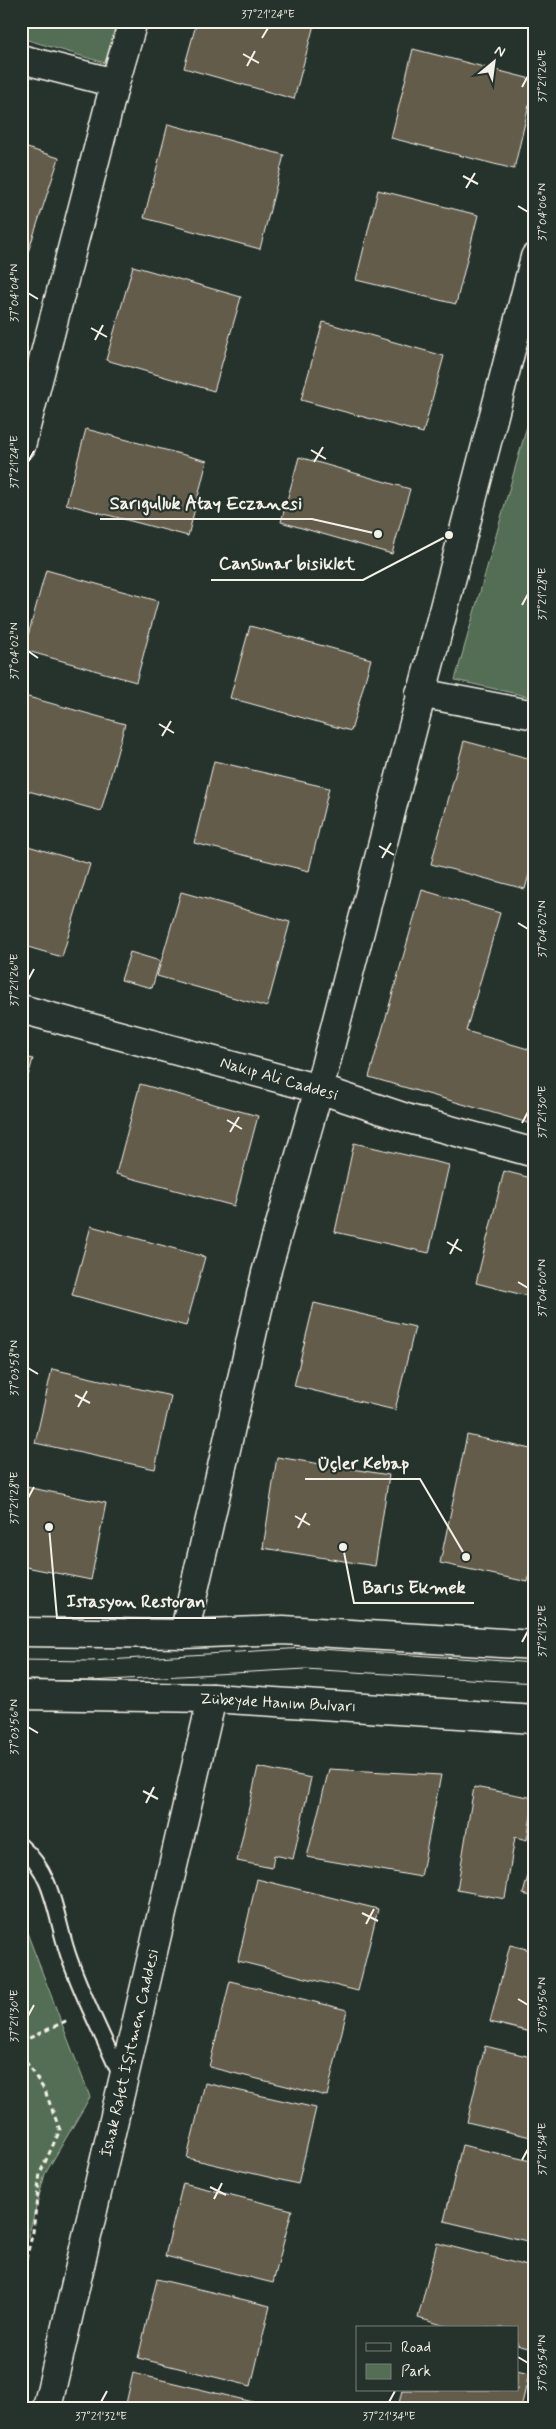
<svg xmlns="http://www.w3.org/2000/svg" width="556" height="2429" font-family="Mynerve,sans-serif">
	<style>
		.green { fill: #536e54; stroke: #a4b09e }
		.building { fill: #635c4c; stroke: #f4f1e8 }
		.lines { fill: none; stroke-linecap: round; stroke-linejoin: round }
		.service-casing { stroke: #f4f1e8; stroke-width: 18 }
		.minor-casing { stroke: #f4f1e8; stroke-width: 31 }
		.secondary-casing { stroke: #f4f1e8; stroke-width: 31 }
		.path { stroke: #f4f1e8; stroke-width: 3; stroke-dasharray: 5 4; stroke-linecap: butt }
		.service { stroke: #26332d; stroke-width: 14 }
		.minor { stroke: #26332d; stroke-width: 28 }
		.secondary { stroke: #26332d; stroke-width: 28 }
		.tram { stroke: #f4f1e8; stroke-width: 1 }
		.ticks { fill: none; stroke: #f4f1e8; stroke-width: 2 }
		.labels { text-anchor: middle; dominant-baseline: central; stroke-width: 4.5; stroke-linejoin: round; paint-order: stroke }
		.street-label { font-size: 16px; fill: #f4f1e8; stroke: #26332d }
		.leader { fill: none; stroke: #f4f1e8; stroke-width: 2 }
		.callout-dot { fill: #f4f1e8; stroke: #26332d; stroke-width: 2 }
		.callout-label { font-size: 18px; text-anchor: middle; font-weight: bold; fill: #f4f1e8; stroke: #26332d; stroke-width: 4.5; stroke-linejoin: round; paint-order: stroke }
		.neatline { fill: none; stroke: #f4f1e8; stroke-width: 2 }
		.ticks-label { font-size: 12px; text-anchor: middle; fill: #f4f1e8 }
	</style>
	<rect width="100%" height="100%" fill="#26332d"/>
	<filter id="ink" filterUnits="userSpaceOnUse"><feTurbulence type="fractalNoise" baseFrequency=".02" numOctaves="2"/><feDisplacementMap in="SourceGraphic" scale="10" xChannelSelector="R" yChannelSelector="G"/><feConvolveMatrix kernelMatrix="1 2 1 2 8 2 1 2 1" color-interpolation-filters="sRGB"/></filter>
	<g filter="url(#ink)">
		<path class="green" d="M 21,21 L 117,21 L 105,63 L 21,38 Z
			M 535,398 L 535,698 L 455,680 Z
			M 21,1917 L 90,2097 L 45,2174 L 21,2263 Z"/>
		<path class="building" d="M 197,21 L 315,21 L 294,99 L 184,68 Z
			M 413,49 L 535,80 L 514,169 L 391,138 Z
			M 168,124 L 284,155 L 260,249 L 144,218 Z
			M 21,146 L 59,158 L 27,255 L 21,253 Z
			M 378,190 L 478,215 L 456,304 L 356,280 Z
			M 133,266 L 241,297 L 214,391 L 106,360 Z
			M 323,322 L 444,356 L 423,433 L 301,400 Z
			M 86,429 L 207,461 L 188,536 L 66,504 Z
			M 299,457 L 410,489 L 392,554 L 281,522 Z
			M 46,570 L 158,601 L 136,682 L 24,650 Z
			M 250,626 L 371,659 L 351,731 L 230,698 Z
			M 21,695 L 125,724 L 101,811 L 21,789 Z
			M 464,741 L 535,760 L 535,853 L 525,889 L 431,864 Z
			M 214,761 L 329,788 L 309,871 L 194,843 Z
			M 21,844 L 90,864 L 62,957 L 21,945 Z
			M 422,890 L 500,913 L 466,1031 L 535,1051 L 535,1125 L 369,1077 Z
			M 181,892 L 290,922 L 267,1007 L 157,976 Z
			M 130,952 L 160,961 L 152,988 L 121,980 Z
			M 21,1056 L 33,1059 L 21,1100 Z
			M 140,1084 L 258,1116 L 234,1206 L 116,1174 Z
			M 354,1143 L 449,1165 L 429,1253 L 335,1232 Z
			M 504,1171 L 535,1179 L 535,1298 L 476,1283 Z
			M 91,1226 L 205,1257 L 186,1326 L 72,1295 Z
			M 314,1303 L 415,1327 L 395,1410 L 294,1386 Z
			M 52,1369 L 171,1396 L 155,1469 L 35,1443 Z
			M 467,1435 L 535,1450 L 535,1553 L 528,1582 L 440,1563 Z
			M 277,1457 L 389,1475 L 375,1566 L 263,1548 Z
			M 21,1486 L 106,1503 L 91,1580 L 21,1566 Z
			M 258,1767 L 311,1778 L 293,1859 L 274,1855 L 272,1868 L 237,1861 Z
			M 329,1769 L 441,1775 L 421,1877 L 307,1857 Z
			M 474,1787 L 534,1798 L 527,1840 L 515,1837 L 505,1899 L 457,1890 Z
			M 535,1850 L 535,1897 L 523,1894 Z
			M 257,1879 L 378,1909 L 358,1991 L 238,1961 Z
			M 510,1945 L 535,1951 L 535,2033 L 490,2022 Z
			M 230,1981 L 347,2010 L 327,2096 L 209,2067 Z
			M 485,2046 L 535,2058 L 535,2138 L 467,2122 Z
			M 205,2083 L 316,2108 L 298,2184 L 187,2158 Z
			M 462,2145 L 535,2162 L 535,2243 L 444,2221 Z
			M 183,2183 L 292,2210 L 273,2283 L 165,2256 Z
			M 437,2243 L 535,2268 L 535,2340 L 532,2349 L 517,2345 L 517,2328 L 453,2328 L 418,2318 Z
			M 157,2279 L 270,2306 L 251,2386 L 138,2358 Z
			M 517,2371 L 529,2374 L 521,2408 L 398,2408 L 402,2390 L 517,2390 Z
			M 133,2373 L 253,2402 L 252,2408 L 125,2408 Z"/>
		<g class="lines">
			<defs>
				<path id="service" d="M 21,1846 C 56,1876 55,1920 70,1960 C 84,2000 104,2038 121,2077"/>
				<path id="minor" d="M 21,59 L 115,83
					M 21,446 L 115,83 L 133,21
					M 420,693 L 535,715
					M 21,1009 L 319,1089 L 409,1119 L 535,1153
					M 184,1634 L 266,1273 L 319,1089 L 535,257
					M 47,2408 L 212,1698"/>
				<path id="secondary" d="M 21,1632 L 184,1634 L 283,1630 L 535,1645
					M 21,1695 L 212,1698 L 535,1719"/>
			</defs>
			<use href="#service" class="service-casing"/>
			<use href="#minor" class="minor-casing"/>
			<use href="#secondary" class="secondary-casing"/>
			<path class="path" d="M 21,1938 L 23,1946 L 21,1971
				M 21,2042 L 68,2020
				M 21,2054 L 45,2091 L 60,2130 L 40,2173 L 33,2232 L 21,2278"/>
			<use href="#service" class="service"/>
			<use href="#minor" class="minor"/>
			<use href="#secondary" class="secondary"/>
			<path class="tram" d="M 21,1660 L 91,1661 L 305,1648 L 535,1663
				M 21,1680 L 91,1681 L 305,1669 L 535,1683"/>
		</g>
	</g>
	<path class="ticks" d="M 262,38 L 268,28M 243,54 L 259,63M 247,66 L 255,51M 522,87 L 528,76M 463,176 L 478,184M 466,188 L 475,173M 518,206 L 528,212M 28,293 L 38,299M 91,328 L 107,337M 95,340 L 103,325M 311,450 L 326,459M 28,462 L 34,451M 314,462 L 323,447M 522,605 L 528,594M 28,651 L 38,658M 159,724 L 174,733M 162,736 L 171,721M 379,846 L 394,855M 382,858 L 391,843M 518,923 L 528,929M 28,980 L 34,969M 227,1120 L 242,1129M 522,1123 L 528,1112M 230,1132 L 239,1117M 447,1242 L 462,1251M 450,1254 L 458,1239M 518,1282 L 528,1288M 28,1368 L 38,1374M 75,1395 L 90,1403M 78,1407 L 87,1391M 28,1498 L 34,1487M 295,1516 L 310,1525M 298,1528 L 306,1513M 522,1642 L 528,1631M 28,1727 L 38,1733M 143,1791 L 158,1799M 146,1803 L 154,1787M 362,1913 L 378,1921M 366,1924 L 374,1909M 518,1999 L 528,2005M 28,2016 L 34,2005M 522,2160 L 528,2149M 210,2187 L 226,2195M 214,2199 L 222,2183M 518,2357 L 528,2363M 101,2402 L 107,2391M 389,2402 L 395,2391"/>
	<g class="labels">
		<g class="street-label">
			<text transform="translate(279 1079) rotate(16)">Nakıp Ali Caddesi</text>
			<text transform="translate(278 1703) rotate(3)">Zübeyde Hanım Bulvarı</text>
			<text transform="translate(130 2053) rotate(-77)">İshak Rafet İşitmen Caddesi</text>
		</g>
	</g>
	<path class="leader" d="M378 534L312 519H100M449 535L363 580H211M466 1557L420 1479H305M343 1547L354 1603H474M49 1527L57 1618H216"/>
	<g class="callout-dot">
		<circle cx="378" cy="534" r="5"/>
		<circle cx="449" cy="535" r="5"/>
		<circle cx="466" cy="1557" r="5"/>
		<circle cx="343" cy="1547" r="5"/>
		<circle cx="49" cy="1527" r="5"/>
	</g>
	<g class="callout-label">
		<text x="206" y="509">Sarıgulluk Atay Eczanesi</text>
		<text x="287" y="569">Cansunar bisiklet</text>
		<text x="363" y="1469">Üçler Kebap</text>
		<text x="414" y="1593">Barıs Ekmek</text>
		<text x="136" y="1607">Istasyon Restoran</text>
	</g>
	<rect width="556" height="2429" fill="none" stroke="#26332d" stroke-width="55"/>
	<rect x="356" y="2326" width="162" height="65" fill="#26332d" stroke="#787f78"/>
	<rect x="366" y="2343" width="25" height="8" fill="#26332d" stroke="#787f78"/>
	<text x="401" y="2352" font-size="15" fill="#f4f1e8">Road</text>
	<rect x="366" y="2364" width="25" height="15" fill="#536e54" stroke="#787f78"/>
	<text x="401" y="2376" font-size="15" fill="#f4f1e8">Park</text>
	<g transform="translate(494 62) rotate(29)" stroke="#26332d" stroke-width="4" paint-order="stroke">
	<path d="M0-4L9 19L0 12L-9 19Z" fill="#f4f1e8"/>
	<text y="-8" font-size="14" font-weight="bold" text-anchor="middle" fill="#f4f1e8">N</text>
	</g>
	<rect x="28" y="28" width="500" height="2374" class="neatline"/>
	<g class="ticks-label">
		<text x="268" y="18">37°21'24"E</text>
		<text transform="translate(542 76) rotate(-90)" y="4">37°21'26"E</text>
		<text transform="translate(542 212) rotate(-90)" y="4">37°04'06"N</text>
		<text transform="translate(14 293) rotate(-90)" y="4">37°04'04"N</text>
		<text transform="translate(14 462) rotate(-90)" y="4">37°21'24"E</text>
		<text transform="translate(542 594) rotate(-90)" y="4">37°21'28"E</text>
		<text transform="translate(14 651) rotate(-90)" y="4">37°04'02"N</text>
		<text transform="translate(542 929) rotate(-90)" y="4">37°04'02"N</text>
		<text transform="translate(14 980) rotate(-90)" y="4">37°21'26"E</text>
		<text transform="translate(542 1112) rotate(-90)" y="4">37°21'30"E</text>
		<text transform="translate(542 1288) rotate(-90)" y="4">37°04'00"N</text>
		<text transform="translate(14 1368) rotate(-90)" y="4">37°03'58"N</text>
		<text transform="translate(14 1498) rotate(-90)" y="4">37°21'28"E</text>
		<text transform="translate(542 1631) rotate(-90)" y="4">37°21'32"E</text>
		<text transform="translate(14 1727) rotate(-90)" y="4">37°03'56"N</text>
		<text transform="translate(542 2005) rotate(-90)" y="4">37°03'56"N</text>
		<text transform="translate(14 2016) rotate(-90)" y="4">37°21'30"E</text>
		<text transform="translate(542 2149) rotate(-90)" y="4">37°21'34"E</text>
		<text transform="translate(542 2363) rotate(-90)" y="4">37°03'54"N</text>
		<text x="101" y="2420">37°21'32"E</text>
		<text x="389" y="2420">37°21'34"E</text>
	</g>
</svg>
